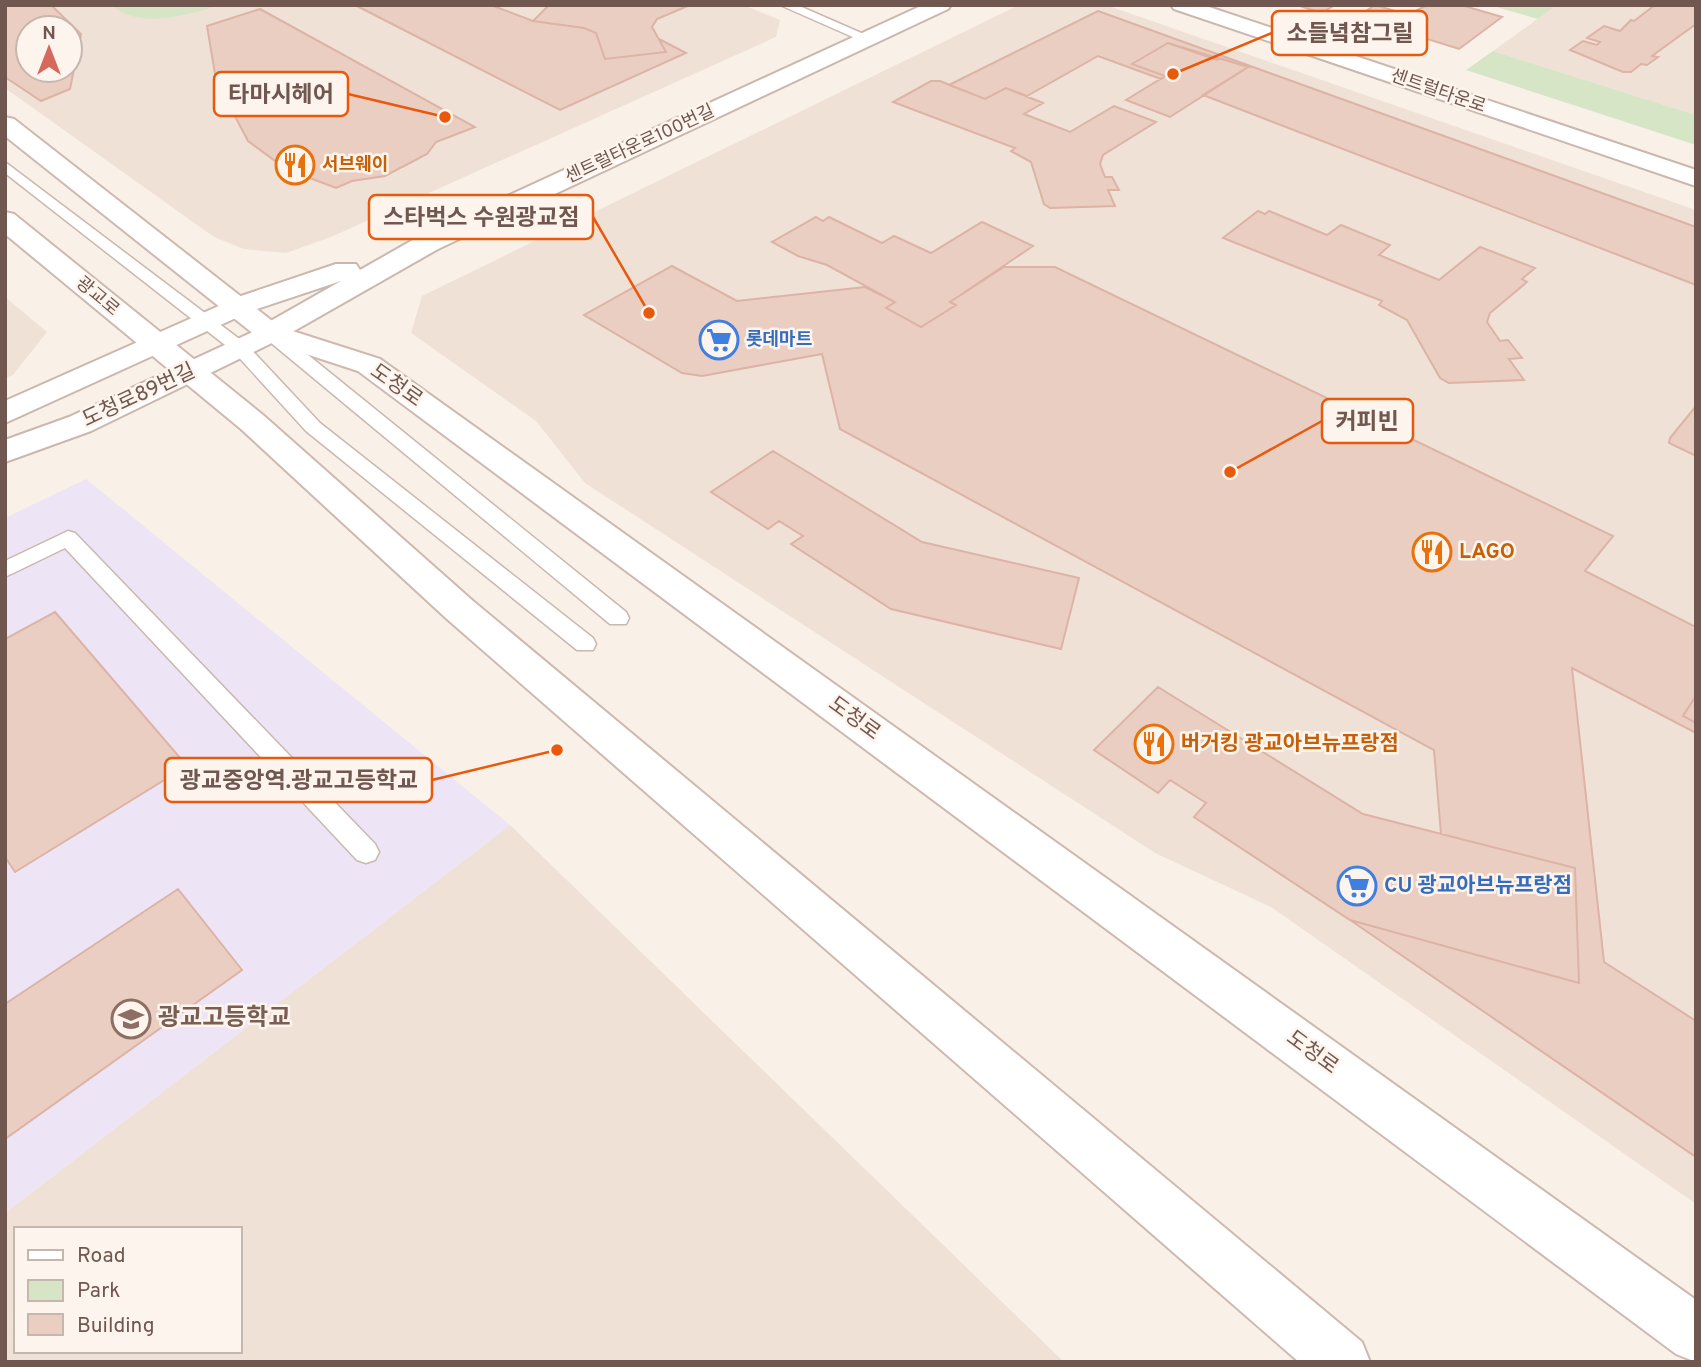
<svg xmlns="http://www.w3.org/2000/svg" width="1701" height="1367" font-family="Overpass,'Noto Sans KR',sans-serif">
	<style>
		.residential { fill: #f0e1d6; fill-rule: evenodd }
		.education { fill: #ede4f6 }
		.green { fill: #d7e5c7 }
		.building { fill: #ebcec2; stroke: #dcb3a5; stroke-width: 2; fill-rule: evenodd }
		.lines { fill: none; stroke-linecap: round; stroke-linejoin: round }
		.service-casing { stroke: #cab8ae; stroke-width: 3 }
		.minor-casing { stroke: #cab8ae; stroke-width: 4 }
		.tertiary-casing { stroke: #cab8ae; stroke-width: 4 }
		.secondary-casing { stroke: #ceb9af; stroke-width: 4 }
		.service { fill: #fff; fill-rule: evenodd }
		.minor { fill: #fff; fill-rule: evenodd }
		.tertiary { fill: #fff; fill-rule: evenodd }
		.secondary { fill: #fff; fill-rule: evenodd }
		.labels { text-anchor: middle; dominant-baseline: central; stroke-width: 5; stroke-linejoin: round; paint-order: stroke }
		.far-street-label { font-size: 18px; fill: #70574f; stroke: #fdf5ed }
		.far-food-label { font-size: 18px; font-weight: bold; fill: #c56008; stroke: #fdf5ed; text-anchor: start }
		.far-shop-label { font-size: 18px; font-weight: bold; fill: #366cbe; stroke: #fdf5ed; text-anchor: start }
		.street-label { font-size: 21px; fill: #70574f; stroke: #fdf5ed }
		.food-label { font-size: 21px; font-weight: bold; fill: #c56008; stroke: #fdf5ed; text-anchor: start }
		.shop-label { font-size: 21px; font-weight: bold; fill: #366cbe; stroke: #fdf5ed; text-anchor: start }
		.near-education-label { font-size: 24px; font-weight: bold; fill: #785e54; stroke: #fdf5ed; text-anchor: start }
		.leader { fill: none; stroke: #e8590c; stroke-width: 2.5 }
		.callout-dot { fill: #e8590c; stroke: #fdf5ed; stroke-width: 2.5 }
		.callout { fill: #fdf5ed; stroke: #e8590c; stroke-width: 2.5 }
		.callout-label { font-size: 23px; text-anchor: middle; font-weight: bold; fill: #70574f }
	</style>
	<rect width="100%" height="100%" fill="#f9f0e7"/>
	<path class="residential" d="M 5,5 L 743,5 L 780,20 L 776,37 L 331,237 L 286,253 L 244,249 L 214,237 L 5,88 ZM 28,28 L 70,28 L 70,70 L 28,70 Z
		M 1019,5 L 1106,5 L 1696,210 L 1696,1204 L 1271,907 L 1155,853 L 585,483 L 536,421 L 411,333 L 422,296 Z
		M 1557,5 L 1696,5 L 1696,115 L 1493,51 Z
		M 5,297 L 47,332 L 13,375 L 5,378 Z
		M 510,825 L 1064,1362 L 5,1362 L 5,1213 ZM 16,1229 L 240,1229 L 240,1351 L 16,1351 Z"/>
	<path class="education" d="M 86,479 L 510,825 L 5,1213 L 5,518 Z"/>
	<path class="green" d="M 111,5 L 221,5 C 186,15 141,30 111,5 Z
		M 1489,5 L 1557,5 L 1538,19 Z
		M 1493,51 L 1696,115 L 1696,145 L 1466,70 Z"/>
	<path class="building" d="M 5,5 L 51,5 L 81,34 L 70,89 L 41,101 L 5,77 ZM 28,28 L 70,28 L 70,70 L 28,70 Z
		M 355,5 L 491,5 L 533,21 L 584,28 L 596,33 L 605,59 L 666,52 L 659,39 L 686,53 L 560,110 Z
		M 549,5 L 607,6 L 690,5 L 657,19 L 652,27 L 666,52 L 605,59 L 596,33 L 584,28 L 533,21 Z
		M 1297,5 L 1335,5 L 1321,13 Z
		M 1375,5 L 1408,15 L 1427,5 L 1461,5 L 1502,17 L 1459,49 L 1357,17 Z
		M 1655,5 L 1696,5 L 1696,24 L 1652,56 L 1658,57 L 1647,65 L 1641,64 L 1631,72 L 1623,72 L 1570,50 L 1583,41 L 1597,45 L 1600,42 L 1587,38 L 1604,26 L 1620,31 L 1631,20 L 1634,21 Z
		M 260,9 L 475,127 L 436,142 L 427,154 L 385,176 L 352,181 L 336,188 L 286,169 L 248,141 L 216,80 L 207,26 Z
		M 1098,11 L 1696,227 L 1696,285 L 1203,95 L 1248,67 L 1168,43 L 1132,64 L 1165,76 L 1161,79 L 1098,56 L 1027,96 L 1006,88 L 985,99 L 949,85 Z
		M 1168,43 L 1217,60 L 1220,58 L 1248,67 L 1170,117 L 1126,100 L 1165,76 L 1132,64 Z
		M 931,81 L 940,81 L 985,99 L 1006,88 L 1043,103 L 1024,114 L 1070,132 L 1114,106 L 1156,122 L 1103,155 L 1100,164 L 1105,177 L 1112,177 L 1119,190 L 1108,190 L 1115,206 L 1050,208 L 1044,204 L 1031,162 L 1011,151 L 1015,148 L 893,102 Z
		M 1258,211 L 1265,214 L 1269,211 L 1327,235 L 1341,225 L 1390,245 L 1379,255 L 1439,280 L 1480,247 L 1535,268 L 1522,279 L 1527,282 L 1490,313 L 1487,322 L 1500,341 L 1508,340 L 1522,358 L 1509,359 L 1524,380 L 1449,383 L 1440,378 L 1407,320 L 1379,305 L 1382,301 L 1223,238 Z
		M 816,217 L 823,221 L 829,217 L 882,243 L 894,236 L 931,253 L 982,222 L 1033,246 L 950,302 L 956,305 L 921,327 L 886,308 L 895,302 L 827,265 L 798,256 L 772,242 Z
		M 672,266 L 737,301 L 865,287 L 895,302 L 886,308 L 921,327 L 956,305 L 950,302 L 1004,267 L 1055,267 L 1613,536 L 1585,571 L 1696,627 L 1696,696 L 1683,716 L 1696,723 L 1696,733 L 1572,668 L 1604,962 L 1696,1021 L 1696,1157 L 1350,920 L 1579,983 L 1575,868 L 1441,834 L 1434,750 L 840,429 L 822,354 L 702,376 L 682,373 L 584,315 Z
		M 1696,406 L 1696,456 L 1669,443 L 1670,438 Z
		M 773,451 L 922,542 L 1079,578 L 1061,649 L 891,609 L 791,544 L 803,536 L 779,521 L 768,529 L 711,492 Z
		M 55,612 L 187,766 L 15,872 L 5,857 L 5,639 Z
		M 1158,687 L 1363,814 L 1575,868 L 1579,983 L 1350,920 L 1194,817 L 1206,803 L 1170,780 L 1158,793 L 1094,750 Z
		M 1696,696 L 1696,723 L 1683,716 Z
		M 178,889 L 242,970 L 5,1139 L 5,1004 Z"/>
	<g class="lines">
		<defs>
			<path id="service" d="M 780,5 L 797,5 L 875,39 L 864,42 Z
				M 5,162 L 246,344 L 320,423 L 593,638 L 596,644 L 593,650 L 577,650 L 306,431 L 234,352 L 5,173 Z
				M 270,328 L 276,329 L 626,612 L 629,618 L 626,624 L 610,624 L 264,337 L 261,333 L 264,329 Z
				M 68,531 L 75,533 L 375,844 L 379,852 L 375,860 L 366,863 L 357,860 L 65,548 L 5,577 L 5,561 Z"/>
			<path id="minor" d="M 923,5 L 951,5 L 948,9 L 438,249 L 280,339 L 270,342 L 260,339 L 255,333 L 260,327 L 341,281 L 239,315 L 229,312 L 225,306 L 229,300 L 336,264 L 356,264 L 360,270 L 418,237 Z
				M 1171,5 L 1203,5 L 1696,170 L 1696,186 L 1174,9 Z"/>
			<path id="tertiary" d="M 239,297 L 249,300 L 253,306 L 249,312 L 5,423 L 5,401 Z
				M 270,324 L 280,327 L 285,333 L 280,339 L 91,431 L 5,462 L 5,440 L 69,417 Z"/>
			<path id="secondary" d="M 5,117 L 14,119 L 280,327 L 380,359 L 1696,1300 L 1696,1362 L 1676,1354 L 358,371 L 260,339 L 5,136 Z
				M 5,212 L 14,214 L 263,415 L 473,601 L 1362,1342 L 1370,1362 L 1299,1362 L 447,619 L 241,429 L 5,234 Z"/>
		</defs>
		<use href="#service" class="service-casing"/>
		<use href="#minor" class="minor-casing"/>
		<use href="#tertiary" class="tertiary-casing"/>
		<use href="#secondary" class="secondary-casing"/>
		<use href="#service" class="service"/>
		<use href="#minor" class="minor"/>
		<use href="#tertiary" class="tertiary"/>
		<use href="#secondary" class="secondary"/>
	</g>
	<defs>
		<symbol id="restaurant-ring" viewBox="-11 -11 22 22"><circle r="9.5" fill="#fdf5ed" stroke="#e8710a" stroke-width="1.5"/><path d="M-5-6h1v4h1v-4h1v4h1v-4h1v5L-1.5 .5V6h-2V.5L-5-1ZM5-6V6H3V1.5H1.5Q1.5-4 5-6Z" fill="#e8710a"/></symbol>
		<symbol id="supermarket-ring" viewBox="-11 -11 22 22"><circle r="9.5" fill="#fdf5ed" stroke="#3f7fe0" stroke-width="1.5"/><path d="M-6-5.5h2.5l.6 2H6L4.5 2H-2.5L-4.4-4H-6ZM-1.5 3.2a1.3 1.3 0 1 0 .1 0ZM3 3.2a1.3 1.3 0 1 0 .1 0Z" fill="#3f7fe0"/></symbol>
		<symbol id="school-ring" viewBox="-11 -11 22 22"><circle r="9.5" fill="#fdf5ed" stroke="#8d6e63" stroke-width="1.5"/><path d="M0-5L7-2L0 1L-7-2ZM-4 1L0 2.5L4 1V4Q0 6-4 4Z" fill="#8d6e63"/></symbol>
	</defs>
	<g fill-rule="evenodd">
		<use href="#restaurant-ring" x="273" y="143" width="44" height="44"/>
		<use href="#supermarket-ring" x="697" y="318" width="44" height="44"/>
		<use href="#restaurant-ring" x="1410" y="530" width="44" height="44"/>
		<use href="#restaurant-ring" x="1132" y="722" width="44" height="44"/>
		<use href="#supermarket-ring" x="1335" y="864" width="44" height="44"/>
		<use href="#school-ring" x="109" y="997" width="44" height="44"/>
	</g>
	<g class="labels">
		<g class="far-street-label">
			<text transform="translate(1438 92) rotate(19)">센트럴타운로</text>
			<text transform="translate(640 145) rotate(-25)">센트럴타운로100번길</text>
			<text transform="translate(97 297) rotate(40)">광교로</text>
		</g>
		<g class="far-food-label">
			<text x="322" y="165">서브웨이</text>
		</g>
		<g class="far-shop-label">
			<text x="746" y="340">롯데마트</text>
		</g>
		<g class="street-label">
			<text transform="translate(396 386) rotate(35)">도청로</text>
			<text transform="translate(139 396) rotate(-25)">도청로89번길</text>
			<text transform="translate(854 719) rotate(36)">도청로</text>
			<text transform="translate(1312 1053) rotate(36)">도청로</text>
		</g>
		<g class="food-label">
			<text x="1459" y="552">LAGO</text>
			<text x="1181" y="744">버거킹 광교아브뉴프랑점</text>
		</g>
		<g class="shop-label">
			<text x="1384" y="886">CU 광교아브뉴프랑점</text>
		</g>
		<g class="near-education-label">
			<text x="158" y="1019">광교고등학교</text>
		</g>
	</g>
	<path class="leader" d="M1173 74L1272 33M445 117L348 94M649 313L593 217M1230 472L1322 421M557 750L432 780"/>
	<g class="callout-dot">
		<circle cx="1173" cy="74" r="7"/>
		<circle cx="445" cy="117" r="7"/>
		<circle cx="649" cy="313" r="7"/>
		<circle cx="1230" cy="472" r="7"/>
		<circle cx="557" cy="750" r="7"/>
	</g>
	<g class="callout">
		<rect x="1272" y="11" width="155" height="44" rx="7"/>
		<rect x="214" y="72" width="134" height="44" rx="7"/>
		<rect x="369" y="195" width="224" height="44" rx="7"/>
		<rect x="1322" y="399" width="91" height="44" rx="7"/>
		<rect x="165" y="758" width="267" height="44" rx="7"/>
	</g>
	<g class="callout-label">
		<text x="1350" y="41">소들녘참그릴</text>
		<text x="281" y="102">타마시헤어</text>
		<text x="481" y="225">스타벅스 수원광교점</text>
		<text x="1367" y="429">커피빈</text>
		<text x="299" y="788">광교중앙역.광교고등학교</text>
	</g>
	<rect width="1701" height="1367" fill="none" stroke="#70574f" stroke-width="14"/>
	<rect x="14" y="1227" width="228" height="126" fill="#fdf5ed" stroke="#c5b6ae" stroke-width="2"/>
	<rect x="28" y="1250" width="35" height="10" fill="#ffffff" stroke="#c5b6ae" stroke-width="2"/>
	<text x="77" y="1262" font-size="21" fill="#70574f">Road</text>
	<rect x="28" y="1280" width="35" height="21" fill="#d7e5c7" stroke="#c5b6ae" stroke-width="2"/>
	<text x="77" y="1297" font-size="21" fill="#70574f">Park</text>
	<rect x="28" y="1314" width="35" height="21" fill="#ebcec2" stroke="#c5b6ae" stroke-width="2"/>
	<text x="77" y="1332" font-size="21" fill="#70574f">Building</text>
	<g transform="translate(49 49)"><circle r="33" fill="#fdf5ed" stroke="#c5b6ae" stroke-width="2"/>
	<path d="M0-5L12 26L0 18L-12 26Z" fill="#d4695c"/>
	<text y="-10" font-size="19" font-weight="bold" text-anchor="middle" fill="#70574f">N</text>
	</g>
</svg>
